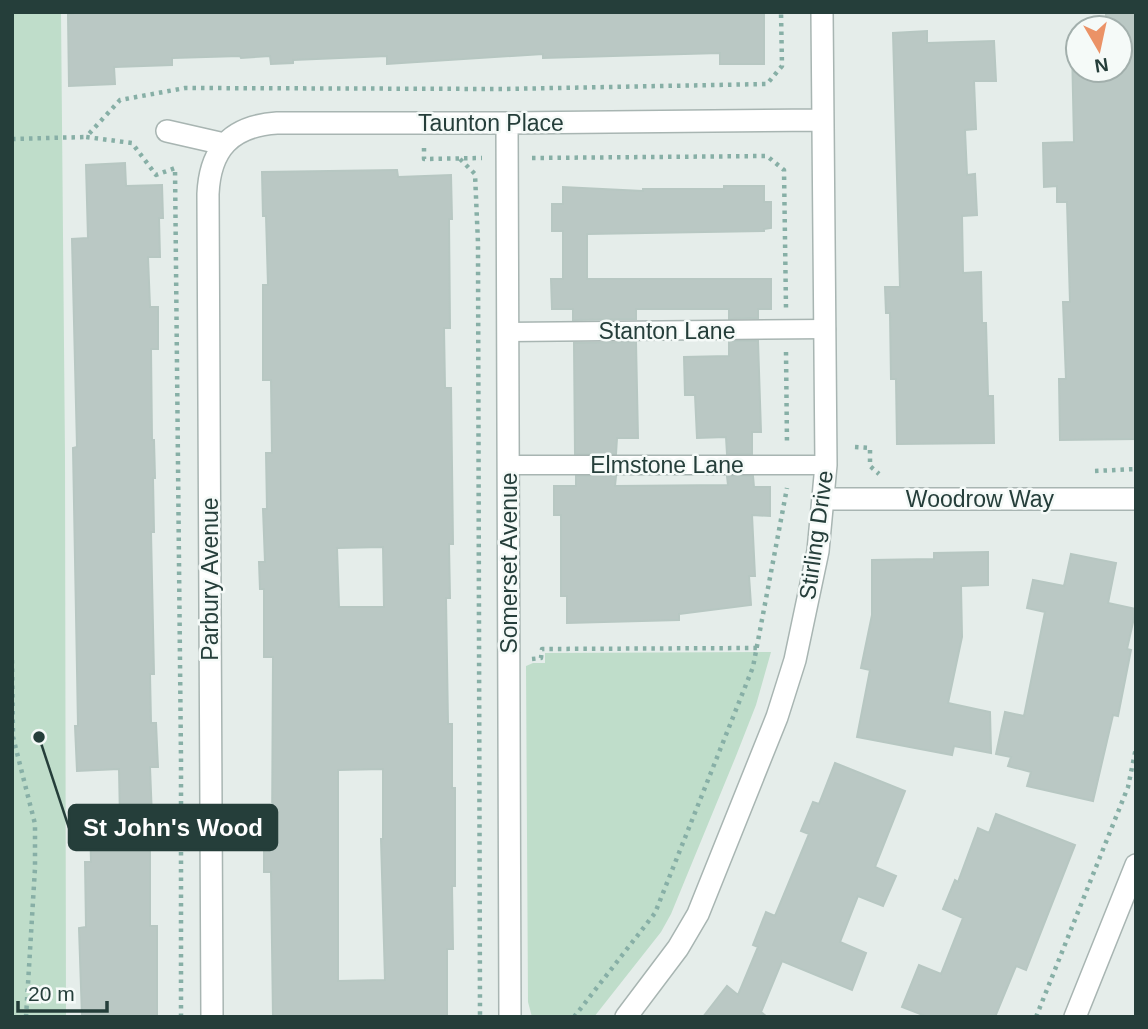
<svg xmlns="http://www.w3.org/2000/svg" width="1148" height="1029" font-family="Arial,sans-serif">
	<style>
		.green { fill: #bfddca }
		.building { fill: #bac8c4; stroke: #b7c7c2; stroke-width: 2; fill-rule: evenodd }
		.lines { fill: none; stroke-linecap: round; stroke-linejoin: round }
		.lane-casing { stroke: #a8b5b2; stroke-width: 21 }
		.street-casing { stroke: #a8b5b2; stroke-width: 24 }
		.path { stroke: #87afa6; stroke-width: 4.5; stroke-dasharray: 3.5 5; stroke-linecap: butt }
		.lane { stroke: #fff; stroke-width: 18 }
		.street { stroke: #fff; stroke-width: 21 }
		.labels { text-anchor: middle; dominant-baseline: central; stroke-width: 5; stroke-linejoin: round; paint-order: stroke }
		.street-label { font-size: 23px; fill: #253e3a; stroke: #f5faf8 }
		.leader { fill: none; stroke: #253e3a; stroke-width: 2.5 }
		.callout-dot { fill: #253e3a; stroke: #f5faf8; stroke-width: 2.5 }
		.callout { fill: #253e3a; stroke: #253e3a; stroke-width: 2.5 }
		.callout-label { font-size: 24px; text-anchor: middle; font-weight: bold; fill: #fff }
	</style>
	<rect width="100%" height="100%" fill="#e5edea"/>
	<path class="green" d="M 12,12 L 61,12 L 65,456 L 66,1017 L 12,1017 Z
		M 771,652 L 756,705 L 736,756 L 671,914 L 661,932 L 594,1017 L 532,1017 L 528,1002 L 526,666 L 533,663 L 545,663 L 545,653 Z"/>
	<path class="building" d="M 81,12 L 764,12 L 764,64 L 720,64 L 720,53 L 543,58 L 543,54 L 387,64 L 387,56 L 293,60 L 293,63 L 271,64 L 270,56 L 241,58 L 240,56 L 172,58 L 172,65 L 114,67 L 115,84 L 69,86 L 68,14 Z
		M 1106,12 L 1136,12 L 1136,439 L 1060,440 L 1059,379 L 1066,379 L 1063,302 L 1070,302 L 1067,202 L 1057,202 L 1057,186 L 1044,187 L 1043,143 L 1074,142 L 1072,47 L 1078,47 L 1078,70 L 1120,70 L 1120,28 L 1106,28 Z
		M 927,31 L 927,43 L 994,41 L 996,81 L 974,81 L 976,129 L 965,130 L 967,175 L 975,174 L 977,215 L 962,216 L 963,273 L 981,272 L 982,323 L 986,323 L 988,396 L 993,396 L 994,443 L 897,444 L 896,379 L 891,379 L 890,313 L 886,313 L 885,287 L 900,287 L 893,33 Z
		M 125,163 L 126,186 L 162,185 L 163,218 L 159,218 L 160,257 L 148,257 L 150,307 L 158,307 L 158,349 L 151,349 L 152,440 L 154,440 L 155,478 L 153,478 L 154,532 L 151,532 L 154,674 L 150,674 L 151,723 L 156,723 L 158,767 L 150,767 L 152,818 L 158,818 L 158,843 L 150,843 L 150,926 L 157,926 L 157,1017 L 82,1017 L 79,928 L 86,927 L 85,862 L 91,862 L 90,819 L 120,819 L 119,769 L 77,771 L 75,726 L 78,726 L 73,448 L 77,447 L 72,239 L 88,238 L 86,165 Z
		M 397,170 L 398,177 L 451,175 L 452,219 L 449,219 L 450,328 L 444,328 L 445,388 L 451,388 L 453,544 L 449,544 L 450,598 L 446,598 L 448,724 L 452,724 L 452,788 L 455,788 L 455,886 L 452,886 L 453,949 L 447,949 L 447,1017 L 273,1017 L 271,872 L 264,872 L 264,841 L 272,841 L 273,657 L 264,657 L 264,589 L 260,589 L 259,562 L 265,562 L 263,509 L 267,509 L 266,453 L 272,453 L 271,380 L 263,380 L 263,285 L 268,285 L 266,216 L 263,216 L 262,172 ZM 383,547 L 384,607 L 339,607 L 337,548 ZM 383,769 L 383,839 L 381,839 L 385,980 L 338,981 L 338,770 Z
		M 724,186 L 764,186 L 764,202 L 771,202 L 771,228 L 764,229 L 764,231 L 587,234 L 587,279 L 771,279 L 771,309 L 758,309 L 758,318 L 729,319 L 729,309 L 636,309 L 636,319 L 573,320 L 573,309 L 552,309 L 551,279 L 563,279 L 563,231 L 552,231 L 552,204 L 563,204 L 563,187 L 643,191 L 643,189 L 724,189 Z
		M 729,341 L 758,341 L 761,432 L 752,432 L 752,454 L 727,454 L 726,437 L 697,438 L 695,395 L 685,395 L 684,357 L 729,356 Z
		M 636,342 L 638,438 L 617,438 L 616,454 L 575,454 L 574,343 Z
		M 576,476 L 616,476 L 615,486 L 728,485 L 727,476 L 753,476 L 754,487 L 770,487 L 770,516 L 752,515 L 755,576 L 749,576 L 751,605 L 679,614 L 679,620 L 567,623 L 567,596 L 561,596 L 561,515 L 554,515 L 554,486 L 576,486 Z
		M 988,552 L 988,585 L 961,586 L 962,637 L 948,703 L 990,712 L 991,753 L 954,746 L 952,755 L 857,737 L 870,670 L 861,668 L 872,615 L 872,560 L 934,559 L 934,553 Z
		M 1071,554 L 1116,563 L 1108,603 L 1136,609 L 1127,649 L 1131,650 L 1118,716 L 1113,715 L 1093,801 L 1027,786 L 1031,772 L 1008,766 L 1011,757 L 996,754 L 1005,712 L 1024,716 L 1045,612 L 1027,608 L 1033,580 L 1064,586 Z
		M 835,763 L 905,791 L 875,867 L 896,876 L 883,906 L 858,896 L 840,942 L 866,953 L 852,990 L 782,961 L 761,1012 L 767,1017 L 703,1017 L 727,986 L 738,995 L 758,947 L 753,945 L 766,912 L 775,916 L 809,834 L 801,831 L 813,802 L 819,804 Z
		M 996,814 L 1075,845 L 1026,970 L 1016,966 L 995,1017 L 928,1017 L 902,1007 L 919,965 L 941,974 L 963,918 L 943,909 L 955,880 L 958,882 L 978,828 L 989,833 Z"/>
	<g class="lines">
		<defs>
			<path id="lane" d="M 508,332 L 826,329
				M 509,465 L 826,465"/>
			<path id="street" d="M 507,123 L 510,1017
				M 167,131 L 224,144
				M 825,499 L 1136,499
				M 212,1017 L 208,194 C 210,149 231,126 277,123 L 507,123 L 823,120
				M 626,1017 L 678,948 L 698,914 L 777,717 L 795,660 L 818,551 L 826,465 L 822,12
				M 1075,1017 L 1136,865"/>
		</defs>
		<use href="#lane" class="lane-casing"/>
		<use href="#street" class="street-casing"/>
		<path class="path" d="M 12,139 L 86,137
			M 424,148 L 424,159 L 482,158
			M 532,158 L 767,156 L 784,170 L 786,308
			M 460,159 L 475,174 L 478,243 L 480,1017
			M 786,352 L 787,444
			M 855,447 L 870,448 L 870,466 L 879,474
			M 1095,471 L 1136,469
			M 532,659 L 541,658 L 542,649 L 757,648
			M 12,660 L 13,737 L 35,824 L 35,868 L 26,1017
			M 181,1017 L 181,760 L 175,168 L 156,175 L 132,143 L 86,137 L 120,100 L 185,88 L 503,89 L 767,84 L 782,66 L 781,12
			M 574,1017 L 655,913 L 753,667 L 787,488
			M 1036,1017 L 1128,787 L 1136,748"/>
		<use href="#lane" class="lane"/>
		<use href="#street" class="street"/>
	</g>
	<g class="labels">
		<g class="street-label">
			<text x="491" y="123">Taunton Place</text>
			<text x="667" y="331">Stanton Lane</text>
			<text x="667" y="465">Elmstone Lane</text>
			<text x="980" y="499">Woodrow Way</text>
			<text transform="translate(816 535) rotate(-82)">Stirling Drive</text>
			<text transform="translate(509 563) rotate(-90)">Somerset Avenue</text>
			<text transform="translate(210 579) rotate(-90)">Parbury Avenue</text>
		</g>
	</g>
	<path class="leader" d="M39 737L69 828"/>
	<circle class="callout-dot" cx="39" cy="737" r="7"/>
	<rect class="callout" x="69" y="805" width="208" height="45" rx="7"/>
	<g class="callout-label">
		<text x="173" y="836">St John's Wood</text>
	</g>
	<rect width="1148" height="1029" fill="none" stroke="#253e3a" stroke-width="28"/>
	<g transform="translate(1099 49) rotate(171)"><circle r="33" fill="#f5faf8" stroke="#a2afac" stroke-width="2"/>
	<path d="M0-5L12 26L0 18L-12 26Z" fill="#eb9266"/>
	<text y="-10" font-size="19" font-weight="bold" text-anchor="middle" fill="#253e3a">N</text>
	</g>
	<path d="M18 1001v10h89v-10" fill="none" stroke="#253e3a" stroke-width="3.5"/>
	<text x="28" y="1001" font-size="21" fill="#253e3a" stroke="#f5faf8" stroke-width="5" paint-order="stroke">20 m</text>
</svg>
